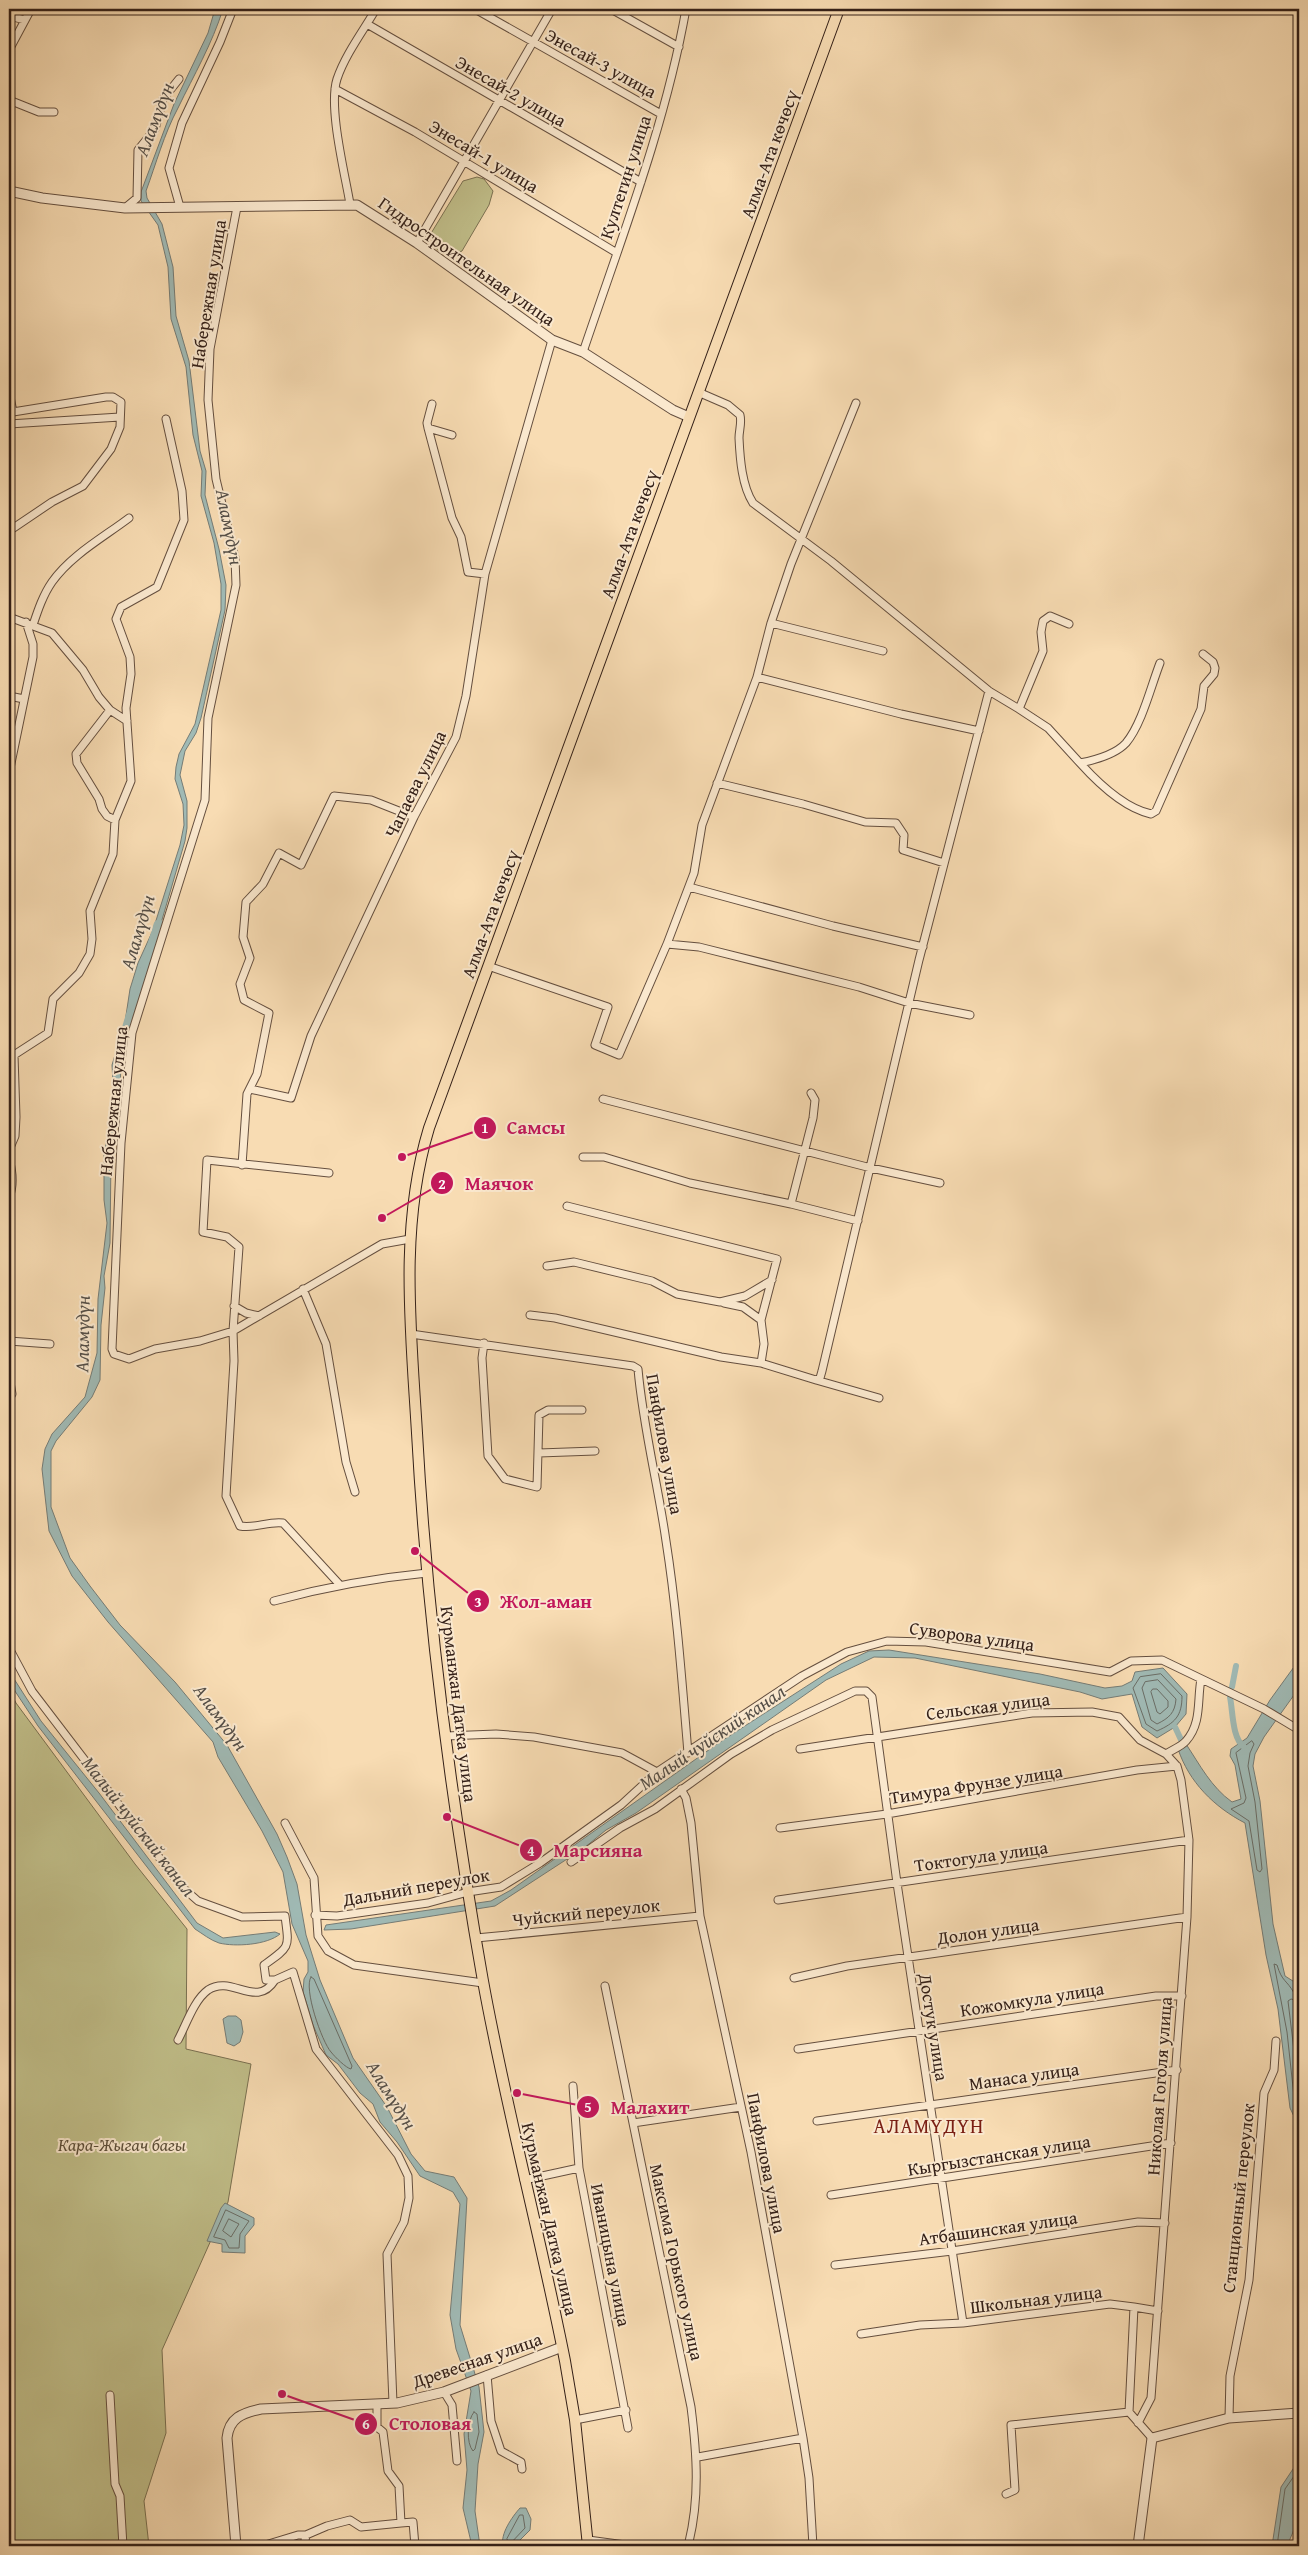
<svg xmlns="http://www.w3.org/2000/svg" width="1308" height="2555" font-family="'Gentium Book Plus',serif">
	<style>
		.green { fill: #c1bf8a; stroke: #7a7051 }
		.water { fill: #a0bab5; stroke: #757c76 }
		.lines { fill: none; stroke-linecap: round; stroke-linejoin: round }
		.shore { stroke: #6a6d66; stroke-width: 1 }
		.canal { stroke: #a0bab5; stroke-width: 6 }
		.river { stroke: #a0bab5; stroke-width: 11 }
		.minor-casing { stroke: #654f3f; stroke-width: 9 }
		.tertiary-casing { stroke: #654f3f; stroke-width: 11 }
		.primary-casing { stroke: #342018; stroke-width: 12 }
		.minor { stroke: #fae8ce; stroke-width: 7 }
		.tertiary { stroke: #fae8ce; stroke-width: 9 }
		.primary { stroke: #f8dcb3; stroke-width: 10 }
		.labels { text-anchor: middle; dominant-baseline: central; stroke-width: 4; stroke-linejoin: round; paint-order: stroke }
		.street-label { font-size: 18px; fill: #342018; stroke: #fae8ce }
		.park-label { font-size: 18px; font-style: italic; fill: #5e503a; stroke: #fae8ce }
		.water-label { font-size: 19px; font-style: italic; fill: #544e47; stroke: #fae8ce }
		.quarter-label { font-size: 20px; letter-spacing: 1px; fill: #7a1f14; stroke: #fae8ce }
		.leader { fill: none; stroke: #c2185b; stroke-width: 2 }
		.callout-dot { fill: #c2185b; stroke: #fae8ce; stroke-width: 2 }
		.mark-label { font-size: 15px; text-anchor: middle; font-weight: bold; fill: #fff }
		.callout-label { font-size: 19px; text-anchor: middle; font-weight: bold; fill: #c2185b; stroke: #fae8ce; stroke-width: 4; stroke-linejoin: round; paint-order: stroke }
	</style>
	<rect width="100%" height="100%" fill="#f8dcb3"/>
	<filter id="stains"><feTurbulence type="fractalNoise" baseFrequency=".004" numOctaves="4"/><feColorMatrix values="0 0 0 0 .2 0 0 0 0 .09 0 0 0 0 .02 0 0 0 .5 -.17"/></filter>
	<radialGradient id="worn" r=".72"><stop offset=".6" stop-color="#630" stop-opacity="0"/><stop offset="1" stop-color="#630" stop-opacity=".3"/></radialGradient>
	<path class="green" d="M 477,177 L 484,179 L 493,191 L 489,205 L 462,251 C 446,259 433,252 430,235 L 463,181 Z
		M 9,1689 L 16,1703 L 135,1864 L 187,1929 L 186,2049 L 251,2064 L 228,2202 L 162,2350 L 166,2433 L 144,2501 L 149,2546 L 9,2546 Z"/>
	<path class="water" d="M 215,9 L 223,9 C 212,44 194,75 178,108 C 164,134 156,164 146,191 L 147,198 L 162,224 L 173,267 L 176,316 L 189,361 L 200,451 L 206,471 L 205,495 L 219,549 L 226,585 L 225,610 L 201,718 L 196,733 L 185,751 L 180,775 L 187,801 L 187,828 L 185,841 L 159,930 L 141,968 L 121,1053 L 120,1105 L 111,1155 L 110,1243 L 104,1276 L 105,1288 L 101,1325 L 100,1380 L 92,1397 L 56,1441 L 51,1451 L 51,1507 L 70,1558 L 90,1586 L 120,1625 L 175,1682 L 227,1745 L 277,1834 L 287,1857 L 297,1884 L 306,1935 L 320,1980 L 353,2058 L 387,2107 L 411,2154 L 425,2171 L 454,2177 L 467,2198 L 460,2325 L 479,2387 L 484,2432 L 478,2464 L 475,2511 L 480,2546 L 472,2546 L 463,2508 L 467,2470 L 464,2434 L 471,2391 L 456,2349 L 450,2315 L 460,2204 L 453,2192 L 420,2176 L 397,2142 L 380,2122 L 373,2104 L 360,2093 L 338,2064 L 326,2055 L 313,2025 L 303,1992 L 304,1979 L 308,1972 L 308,1961 L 292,1924 L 283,1872 L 262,1831 L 218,1757 L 213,1742 L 108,1622 L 72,1576 L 49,1531 L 42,1469 L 45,1449 L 52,1434 L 85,1397 L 97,1353 L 98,1299 L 107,1223 L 104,1200 L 104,1155 L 114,1100 L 112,1065 L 125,1022 L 130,989 L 138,963 L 153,930 L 180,845 L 184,825 L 183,804 L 175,779 L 176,767 L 179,754 L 195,724 L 221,610 L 221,584 L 214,543 L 201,496 L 202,471 L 193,435 L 186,367 L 171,319 L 168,267 L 158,225 L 141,201 L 141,192 L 174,104 L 208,33 Z
		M 889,1650 L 1040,1674 L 1105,1688 L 1122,1686 L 1132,1681 L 1135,1672 L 1163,1668 L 1187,1694 L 1186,1714 L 1175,1727 L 1157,1738 L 1142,1727 L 1132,1694 L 1102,1699 L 1080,1692 L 915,1658 L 874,1657 L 826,1680 L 636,1813 L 606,1830 L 584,1848 L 495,1906 L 351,1929 L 324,1930 L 326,1925 L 491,1901 L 511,1890 L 720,1742 L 841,1664 L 869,1651 Z
		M 1299,1660 L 1299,1688 L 1264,1737 L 1255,1754 L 1253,1766 L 1260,1801 L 1273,1924 L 1285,1976 L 1296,1983 L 1299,2000 L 1299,2127 L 1290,2108 L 1278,2009 L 1266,1955 L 1245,1823 C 1214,1807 1189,1782 1178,1749 L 1186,1744 C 1200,1765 1211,1787 1232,1802 L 1241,1799 L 1235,1765 L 1230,1756 L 1231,1749 L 1247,1738 L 1270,1700 Z
		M 9,1671 L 41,1721 L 99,1793 L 197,1923 L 223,1938 L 275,1932 L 280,1934 C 267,1945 235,1947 219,1943 C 210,1940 203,1934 195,1929 L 38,1726 L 9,1682 Z
		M 228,2016 L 236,2016 L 241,2020 L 243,2032 L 240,2042 L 234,2046 L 227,2043 L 223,2019 Z
		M 225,2203 L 254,2218 L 254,2225 L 245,2236 L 245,2253 L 222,2252 L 222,2244 L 207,2241 L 221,2208 Z
		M 1299,2460 L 1299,2518 L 1287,2546 L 1272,2546 L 1281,2487 Z
		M 520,2508 L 526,2508 L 531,2519 L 530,2530 L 515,2545 L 503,2546 C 500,2534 512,2517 520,2508 Z"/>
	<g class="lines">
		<path class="shore" d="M 1161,1674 L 1182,1696 C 1182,1716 1175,1723 1157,1731 L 1146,1724 L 1133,1688 L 1140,1677 Z
			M 1158,1680 L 1176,1699 C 1175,1713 1169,1718 1157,1724 L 1151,1720 L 1142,1688 L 1145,1682 Z
			M 1153,1689 L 1157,1689 L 1168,1701 L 1168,1707 L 1160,1714 L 1157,1712 L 1151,1692 Z
			M 1252,1741 L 1254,1744 L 1250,1753 L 1248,1766 L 1255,1802 L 1262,1869 L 1260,1872 L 1257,1870 L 1249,1821 L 1231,1809 L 1244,1803 L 1246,1798 L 1236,1753 Z
			M 311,1977 L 314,1979 L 352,2066 L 351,2069 C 346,2068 335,2057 331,2052 C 322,2042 303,1988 311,1977 Z
			M 1299,1994 L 1294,1993 C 1287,1980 1282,1982 1277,1965 L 1274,1964 L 1287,2032 L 1295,2106 L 1299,2115
			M 1299,2001 L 1291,1999 L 1288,2001 L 1299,2092
			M 226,2210 L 249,2221 L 240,2234 L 239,2248 L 229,2248 L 225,2240 L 214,2237 Z
			M 229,2219 L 239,2224 L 231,2237 L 223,2231 Z
			M 474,2412 L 477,2414 L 479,2432 L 475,2449 L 473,2451 C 466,2443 467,2420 474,2412 Z
			M 520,2515 L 523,2515 L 525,2528 L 509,2545 L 507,2539 Z
			M 1277,2546 L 1285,2489 L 1299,2469"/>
		<path class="canal" d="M 1232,1687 L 1236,1666
			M 1230,1697 C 1233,1712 1232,1738 1244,1747
			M 1175,1727 L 1184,1746"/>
		<path class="river" d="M 125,1036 L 159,925"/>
		<defs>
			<path id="minor" d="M 475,9 L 661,114
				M 611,9 L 679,47
				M 9,16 L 25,20
				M 367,24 L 641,182
				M 9,50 L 31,9
				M 335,89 L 415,132 L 617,253
				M 9,100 L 39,112 L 54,112
				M 350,204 C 345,174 328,107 337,79 C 345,55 363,31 376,9
				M 180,207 L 169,168 L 182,123 L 220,42 L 233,9
				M 237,207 L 210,349 L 208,400 L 216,479 L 235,558 L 236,585 L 208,718 L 205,800 L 132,1033 L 121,1143 L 112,1349 L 114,1354 L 129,1359 L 155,1349 L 200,1341 L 233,1331 L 382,1244 L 410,1239
				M 125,208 L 137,198 L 138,150 L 155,129 L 163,99 L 179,79
				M 417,243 L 552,9
				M 583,352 C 621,239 665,127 686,9
				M 9,392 L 13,412 L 106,397 L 113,397 L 121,402 L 120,427 L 111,449 L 83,486 L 52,502 L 9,531
				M 698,392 L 728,405 L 740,415 C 742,423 739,430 739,438 C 740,459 742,486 753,503 L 831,561 L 989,691 L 1019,709
				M 856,403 L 791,564 L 771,623 L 883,651
				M 432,404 L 427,423 L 428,428 L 452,518 L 461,537 L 468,572 L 485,574
				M 9,424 L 120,417
				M 428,428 L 452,435
				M 9,617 L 52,633 L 83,670 L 99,697 L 110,710 L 127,721
				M 771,623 L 757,677 L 901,714 L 979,731
				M 1069,624 L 1050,616 L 1043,621 L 1041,632 L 1043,651 L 1019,709 L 1048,728 L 1080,763
				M 33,625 C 38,610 43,595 52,582 C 71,555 104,537 129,518
				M 1160,663 C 1151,686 1142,724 1126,743 C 1115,755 1095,760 1080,763 C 1098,783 1124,808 1151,814 L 1156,811 L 1201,709 L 1204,686 L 1214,674 L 1215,668 L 1213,662 L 1203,654
				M 9,696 L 24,699
				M 110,710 L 76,754 L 77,763 L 99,799 L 102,809 L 107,816 L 115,820
				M 9,773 L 33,657 L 33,644 L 26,622
				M 717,783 L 803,804 L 865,822 L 896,823 L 904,835 L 903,850 L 944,863
				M 689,887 L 833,926 L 923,947
				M 667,944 L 699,947 L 859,987 L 909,1003 L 970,1015
				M 488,966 L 608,1007 L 595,1045 L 619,1055 L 667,944 L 694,873 L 702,825 L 757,677
				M 250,1089 L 291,1098 L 311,1036 L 414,817 L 456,737 L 466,696 L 485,574 L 552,340
				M 811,1093 L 815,1100 L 813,1118 L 791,1204 L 858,1221
				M 603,1099 L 871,1168 L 940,1183
				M 9,1150 L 15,1136 L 16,1117 L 14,1055 L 48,1033 L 53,999 L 79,973 L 90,954 L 92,939 L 90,911 L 113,854 L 115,820 L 131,781 L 126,708 L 131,674 L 130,657 L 116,619 L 121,607 L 157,587 L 184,520 L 182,491 L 166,419
				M 583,1157 L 604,1157 L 690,1183 L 791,1204
				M 9,1159 C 13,1173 14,1185 9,1198
				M 242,1165 L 247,1094 L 257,1074 L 269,1013 L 244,1000 L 240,984 L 250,958 L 243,937 L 246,902 L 263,884 L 279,853 L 301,865 L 334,796 L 371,800 L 414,817
				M 329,1173 L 207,1160 L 203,1232 L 227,1237 L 239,1247 L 233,1331 L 234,1361 L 226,1496 L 240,1526 C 255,1529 268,1521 283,1523 L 340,1585
				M 547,1266 L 574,1262 L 652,1281 L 677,1294 L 720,1302 L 745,1296 L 772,1280
				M 303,1289 L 326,1344 L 346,1462 L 355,1492
				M 724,1303 L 743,1307 L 761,1320
				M 234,1306 L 246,1313 L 259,1316
				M 530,1315 L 555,1318 L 721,1357 L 761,1363 L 764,1344 L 761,1320 L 777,1259 L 567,1206
				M 411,1334 L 633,1366 L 638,1369 C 643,1427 658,1484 666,1541 C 677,1611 682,1682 688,1753
				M 9,1341 L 50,1344
				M 484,1343 L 482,1358 L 488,1456 L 505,1479 L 537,1487 L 539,1415 L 548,1410 L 582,1410
				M 761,1363 L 816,1380
				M 9,1376 L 12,1394 L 9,1399
				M 879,1398 L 816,1380 L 820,1378 L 822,1371 L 919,960 L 989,691
				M 539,1453 L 595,1451
				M 274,1601 C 325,1587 375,1578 427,1573
				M 9,1648 L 32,1691 L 181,1886 L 198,1901 L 242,1917 L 285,1916 C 289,1948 291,1946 264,1965 L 266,1980 L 275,1980 L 293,1972 L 316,2049 L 398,2155 L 408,2176 L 409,2198 L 404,2222 L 387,2254 L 393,2403
				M 446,1736 L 496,1734 L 534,1737 L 622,1753 L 657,1772
				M 800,1749 L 1032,1713 L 1092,1712 L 1119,1717 L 1140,1740 L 1166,1754 L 1177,1766 L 1181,1780 L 1189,1840 L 1187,1917 L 1151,2398 L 1138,2423
				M 1166,1754 C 1172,1750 1182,1746 1186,1741 C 1202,1723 1197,1700 1201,1679
				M 681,1789 L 686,1798 L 691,1823 L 700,1916 L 751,2152 L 803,2438 L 809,2478 L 813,2546
				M 285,1823 L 314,1878 L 318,1936 L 328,1951 L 354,1965 L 483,1983
				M 780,1828 L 887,1814 L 1137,1770 L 1177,1766
				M 571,1862 L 620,1828 L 655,1809 L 731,1754 L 772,1730 L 855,1691 L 866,1691 L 872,1697 L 897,1883 L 963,2323
				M 778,1900 L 1189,1840
				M 315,1915 L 337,1916 L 428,1903 L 468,1892 L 501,1887 L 540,1863 L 621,1805 L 657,1772 L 802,1676 L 847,1652 L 887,1641 L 926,1642 L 1110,1672 L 1131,1661 L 1162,1660 L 1264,1709 L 1299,1730
				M 476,1938 L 700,1916
				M 794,1978 L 847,1966 L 1187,1917
				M 605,1986 L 691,2407 C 697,2455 700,2499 688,2546
				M 178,2040 C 186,2025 194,2000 208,1990 C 232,1974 256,2010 275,1980
				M 798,2049 L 1156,1996 L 1182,1996
				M 573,2086 L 579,2168 L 628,2428
				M 817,2121 L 1177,2070
				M 633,2123 L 741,2107
				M 524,2180 L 579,2168
				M 831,2195 L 1171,2143
				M 835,2265 L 952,2251 L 1138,2222 L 1165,2223
				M 1134,2307 L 1158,2311
				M 861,2334 L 920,2325 L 963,2323 L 1110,2304 L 1134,2307 L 1129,2412 L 1152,2438
				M 487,2375 L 491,2421 L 501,2451 L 521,2462 L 522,2469
				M 444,2392 L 452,2405 L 457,2461
				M 110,2395 L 115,2484 L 120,2496 L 123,2546
				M 377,2404 L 377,2427 L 383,2432 L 388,2471 L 399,2486 L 401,2523 L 413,2522 L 415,2546
				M 1229,2418 L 1230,2376 L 1249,2280 L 1264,2093 L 1274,2070 L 1276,2041
				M 575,2420 L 626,2410
				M 698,2457 L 803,2438
				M 1006,2494 L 1015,2490 L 1011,2425 L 1129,2412
				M 306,2535 L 327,2526 L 350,2520 L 361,2527 L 401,2523
				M 262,2546 L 298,2535 L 306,2535 L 304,2546"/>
			<path id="tertiary" d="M 9,191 L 42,198 L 125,208 L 357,205 L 417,243 L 552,340 L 583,352 L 673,410 L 689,417
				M 588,2541 L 625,2546
				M 236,2546 L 227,2438 C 229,2418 242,2413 261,2409 L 397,2403 L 444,2392 L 562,2347
				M 1138,2546 L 1152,2438 L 1229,2418 L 1299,2413"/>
			<path id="primary" d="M 588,2546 L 575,2420 L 565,2361 C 540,2234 506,2108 483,1981 C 451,1800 427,1617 417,1433 C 411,1331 399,1227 429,1128 L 839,9"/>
		</defs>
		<use href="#minor" class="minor-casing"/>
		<use href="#tertiary" class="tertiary-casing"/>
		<use href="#primary" class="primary-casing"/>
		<use href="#minor" class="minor"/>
		<use href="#tertiary" class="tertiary"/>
		<use href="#primary" class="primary"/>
	</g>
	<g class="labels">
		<g class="street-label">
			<text transform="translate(601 63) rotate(29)">Энесай-3 улица</text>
			<text transform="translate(511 91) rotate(30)">Энесай-2 улица</text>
			<text transform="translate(769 154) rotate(-70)">Алма-Ата көчөсү</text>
			<text transform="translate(484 156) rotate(31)">Энесай-1 улица</text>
			<text transform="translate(625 177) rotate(-72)">Култегин улица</text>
			<text transform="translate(467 261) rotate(35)">Гидростроительная улица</text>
			<text transform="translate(208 294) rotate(-81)">Набережная улица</text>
			<text transform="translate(629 534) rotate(-70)">Алма-Ата көчөсү</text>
			<text transform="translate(415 784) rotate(-64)">Чапаева улица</text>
			<text transform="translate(490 914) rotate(-70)">Алма-Ата көчөсү</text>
			<text transform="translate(113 1101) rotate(-84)">Набережная улица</text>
			<text transform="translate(665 1444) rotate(80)">Панфилова улица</text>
			<text transform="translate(972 1636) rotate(8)">Суворова улица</text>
			<text transform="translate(459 1704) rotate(83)">Курманжан Датка улица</text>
			<text transform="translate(988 1706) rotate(-7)">Сельская улица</text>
			<text transform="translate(976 1784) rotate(-9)">Тимура Фрунзе улица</text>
			<text transform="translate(981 1856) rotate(-8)">Токтогула улица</text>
			<text transform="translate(416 1887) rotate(-10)">Дальний переулок</text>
			<text transform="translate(586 1912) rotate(-6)">Чуйский переулок</text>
			<text transform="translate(988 1931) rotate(-8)">Долон улица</text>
			<text transform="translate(1032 1999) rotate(-9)">Кожомкула улица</text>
			<text transform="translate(934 2027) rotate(81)">Достук улица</text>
			<text transform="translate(1024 2076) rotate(-8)">Манаса улица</text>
			<text transform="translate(1159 2086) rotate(-86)">Николая Гоголя улица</text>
			<text transform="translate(999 2155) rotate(-9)">Кыргызстанская улица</text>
			<text transform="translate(767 2163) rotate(79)">Панфилова улица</text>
			<text transform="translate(1238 2198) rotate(-84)">Станционный переулок</text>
			<text transform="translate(550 2219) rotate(77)">Курманжан Датка улица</text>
			<text transform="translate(998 2228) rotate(-8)">Атбашинская улица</text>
			<text transform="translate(611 2255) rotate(79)">Иваницына улица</text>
			<text transform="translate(677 2262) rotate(78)">Максима Горького улица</text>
			<text transform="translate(1036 2299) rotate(-7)">Школьная улица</text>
			<text transform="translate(477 2360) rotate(-19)">Древесная улица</text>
		</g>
		<g class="park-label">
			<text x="122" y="2144">Кара-Жыгач багы</text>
		</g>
		<g class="water-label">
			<text transform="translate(154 119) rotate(-69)">Аламүдүн</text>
			<text transform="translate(230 527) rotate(79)">Аламүдүн</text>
			<text transform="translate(137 932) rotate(-73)">Аламүдүн</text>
			<text transform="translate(82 1334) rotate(-89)">Аламүдүн</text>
			<text transform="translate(221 1717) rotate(54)">Аламүдүн</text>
			<text transform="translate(712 1737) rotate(-34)">Малый чуйский канал</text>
			<text transform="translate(139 1826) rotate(52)">Малый чуйский канал</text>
			<text transform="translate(392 2095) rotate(58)">Аламүдүн</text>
		</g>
		<g class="quarter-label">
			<text x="929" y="2125">АЛАМҮДҮН</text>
		</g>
	</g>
	<path class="leader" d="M402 1157L485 1128M382 1218L442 1183M415 1551L478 1601M447 1817L531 1850M517 2093L588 2107M282 2394L366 2424"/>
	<g class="callout-dot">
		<circle cx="402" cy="1157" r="5"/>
		<circle cx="382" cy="1218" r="5"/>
		<circle cx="415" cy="1551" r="5"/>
		<circle cx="447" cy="1817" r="5"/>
		<circle cx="517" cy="2093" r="5"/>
		<circle cx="282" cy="2394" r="5"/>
		<circle cx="485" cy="1128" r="12"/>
		<circle cx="442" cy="1183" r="12"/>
		<circle cx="478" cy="1601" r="12"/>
		<circle cx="531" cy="1850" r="12"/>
		<circle cx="588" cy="2107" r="12"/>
		<circle cx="366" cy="2424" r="12"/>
	</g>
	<g class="mark-label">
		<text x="485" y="1133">1</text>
		<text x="442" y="1189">2</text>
		<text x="478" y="1607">3</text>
		<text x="531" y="1856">4</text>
		<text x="588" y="2112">5</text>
		<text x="366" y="2429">6</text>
	</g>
	<g class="callout-label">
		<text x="536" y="1134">Самсы</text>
		<text x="499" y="1190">Маячок</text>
		<text x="546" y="1608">Жол-аман</text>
		<text x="598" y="1857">Марсияна</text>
		<text x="650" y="2114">Малахит</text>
		<text x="430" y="2430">Столовая</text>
	</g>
	<rect width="1308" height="2555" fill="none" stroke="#f8dcb3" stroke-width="30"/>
	<rect x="10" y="10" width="1288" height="2535" fill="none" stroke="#342018" stroke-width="2.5"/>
	<rect x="15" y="15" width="1278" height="2525" fill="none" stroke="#342018"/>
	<rect width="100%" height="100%" filter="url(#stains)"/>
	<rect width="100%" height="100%" fill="url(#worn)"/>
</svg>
